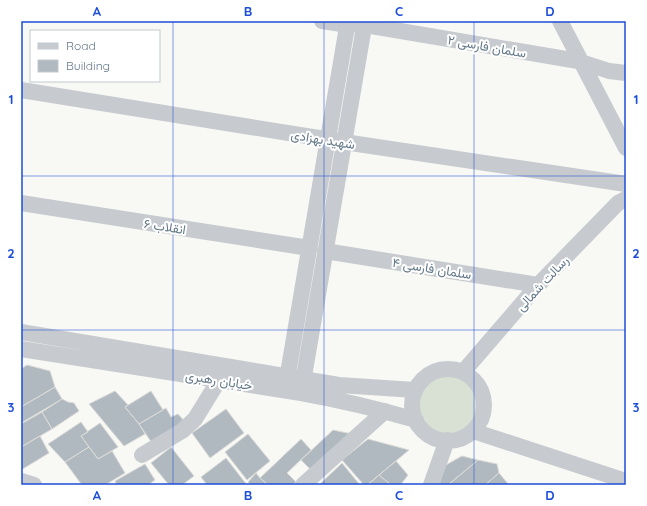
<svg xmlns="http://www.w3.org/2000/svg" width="647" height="506" font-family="Quicksand,Vazirmatn,sans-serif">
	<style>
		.green { fill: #d9e1d5 }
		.building { fill: #b0b9bf; stroke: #dadad7 }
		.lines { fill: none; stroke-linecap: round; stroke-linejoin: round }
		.minor { stroke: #c7cbcf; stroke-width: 16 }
		.grid { fill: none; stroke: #1d4ed8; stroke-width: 1; stroke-opacity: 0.55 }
		.labels { text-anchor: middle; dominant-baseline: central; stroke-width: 4; stroke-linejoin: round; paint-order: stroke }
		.street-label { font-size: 13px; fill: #647989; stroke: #fff }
		.neatline { fill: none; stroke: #1d4ed8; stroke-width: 1.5 }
		.grid-label { font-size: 13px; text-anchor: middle; font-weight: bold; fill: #1d4ed8 }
	</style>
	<rect width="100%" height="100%" fill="#f8f8f5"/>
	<path class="green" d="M415 404a32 32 0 1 1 64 0a32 32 0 1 1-64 0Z"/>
	<path class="building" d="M 27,365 L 50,371 L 55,387 L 21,407 L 21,369 Z
		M 55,387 L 62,399 L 21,423 L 21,407 Z
		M 115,391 L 128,405 L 125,407 L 139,424 L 145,434 L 124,446 L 89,404 Z
		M 151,391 L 163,410 L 139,424 L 125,407 Z
		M 62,399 L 68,402 L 74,403 L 79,411 L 52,429 L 42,412 Z
		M 166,408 L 171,417 L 178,414 L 185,422 L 152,443 L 139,424 Z
		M 226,409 L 244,433 L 210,458 L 192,433 Z
		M 42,412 L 52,429 L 21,447 L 21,424 Z
		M 81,422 L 88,432 L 81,436 L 89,447 L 65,462 L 48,444 Z
		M 100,423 L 118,447 L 98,459 L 81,436 Z
		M 333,430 L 352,434 L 312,471 L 301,460 Z
		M 248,434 L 270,461 L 247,480 L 225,452 Z
		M 40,436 L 49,453 L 21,470 L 21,447 Z
		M 301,439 L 311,450 L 287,473 L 296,482 L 292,485 L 268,485 L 260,478 Z
		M 368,439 L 409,450 L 367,485 L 364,485 L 342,460 Z
		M 89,447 L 98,459 L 112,451 L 125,473 L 105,485 L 82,485 L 65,462 Z
		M 171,447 L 194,476 L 182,485 L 169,485 L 151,463 Z
		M 462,456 L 478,460 L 448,485 L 436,485 L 444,466 Z
		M 226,458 L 247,485 L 207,485 L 201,477 Z
		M 478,460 L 497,464 L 499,473 L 485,485 L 448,485 Z
		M 396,461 L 408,475 L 402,483 L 402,485 L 391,485 L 379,475 Z
		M 342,463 L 360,485 L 319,485 Z
		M 145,464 L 155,480 L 148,485 L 117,485 L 115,481 Z
		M 256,473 L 260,478 L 268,485 L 251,485 L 248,482 Z
		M 499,473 L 509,485 L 485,485 Z
		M 379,475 L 391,485 L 370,485 L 369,484 Z"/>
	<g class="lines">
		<path class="minor" d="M 322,21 L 348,25 L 357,24 L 365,25 L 578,61 L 609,71 L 626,73
			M 560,21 L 626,148
			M 21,90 L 344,142 L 626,184
			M 21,203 L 309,248
			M 325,251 L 538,285
			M 21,332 L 339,385 L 415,390
			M 21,349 L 301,393 C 340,400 378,409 416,420
			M412 405a36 36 0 1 1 72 0a36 36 0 1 1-72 0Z
			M 463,372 L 538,285 L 618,203 L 626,199
			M 286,385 L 348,21
			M 302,388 L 365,21
			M 473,431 L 626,481
			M 142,455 L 182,431 L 195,419 L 219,380
			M 21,481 L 34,485
			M 303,485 L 385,411
			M 431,485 L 447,440"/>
	</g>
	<path class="grid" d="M 173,21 L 173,485M 324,21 L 324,485M 474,21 L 474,485M 21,176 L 626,176M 21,330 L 626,330"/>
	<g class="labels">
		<g class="street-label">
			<text transform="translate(487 46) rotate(10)">سلمان فارسی ۲</text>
			<text transform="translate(323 139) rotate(9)">شهید بهزادی</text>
			<text transform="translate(165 226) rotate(9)">انقلاب ۶</text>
			<text transform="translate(432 268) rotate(9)">سلمان فارسی ۴</text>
			<text transform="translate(542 283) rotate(-47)">رسالت شمالی</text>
			<text transform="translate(219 380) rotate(9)">خیابان رهبری</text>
		</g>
	</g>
	<rect width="647" height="506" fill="none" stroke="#ffffff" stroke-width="44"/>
	<rect x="30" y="30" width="130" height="52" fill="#ffffff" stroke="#c1c9d0"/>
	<rect x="38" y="43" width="20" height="6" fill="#c7cbcf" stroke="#c1c9d0"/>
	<text x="66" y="50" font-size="12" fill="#647989">Road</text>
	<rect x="38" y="60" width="20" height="12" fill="#b0b9bf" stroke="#c1c9d0"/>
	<text x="66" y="70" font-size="12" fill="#647989">Building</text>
	<rect x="22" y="22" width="603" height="462" class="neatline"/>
	<g class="grid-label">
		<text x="97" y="16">A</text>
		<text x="248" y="16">B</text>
		<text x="399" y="16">C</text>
		<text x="550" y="16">D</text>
		<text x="11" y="104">1</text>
		<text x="636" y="104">1</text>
		<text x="11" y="258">2</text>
		<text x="636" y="258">2</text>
		<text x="11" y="412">3</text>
		<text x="636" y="412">3</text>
		<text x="97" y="500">A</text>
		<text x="248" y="500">B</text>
		<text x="399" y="500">C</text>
		<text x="550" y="500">D</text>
	</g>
</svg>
